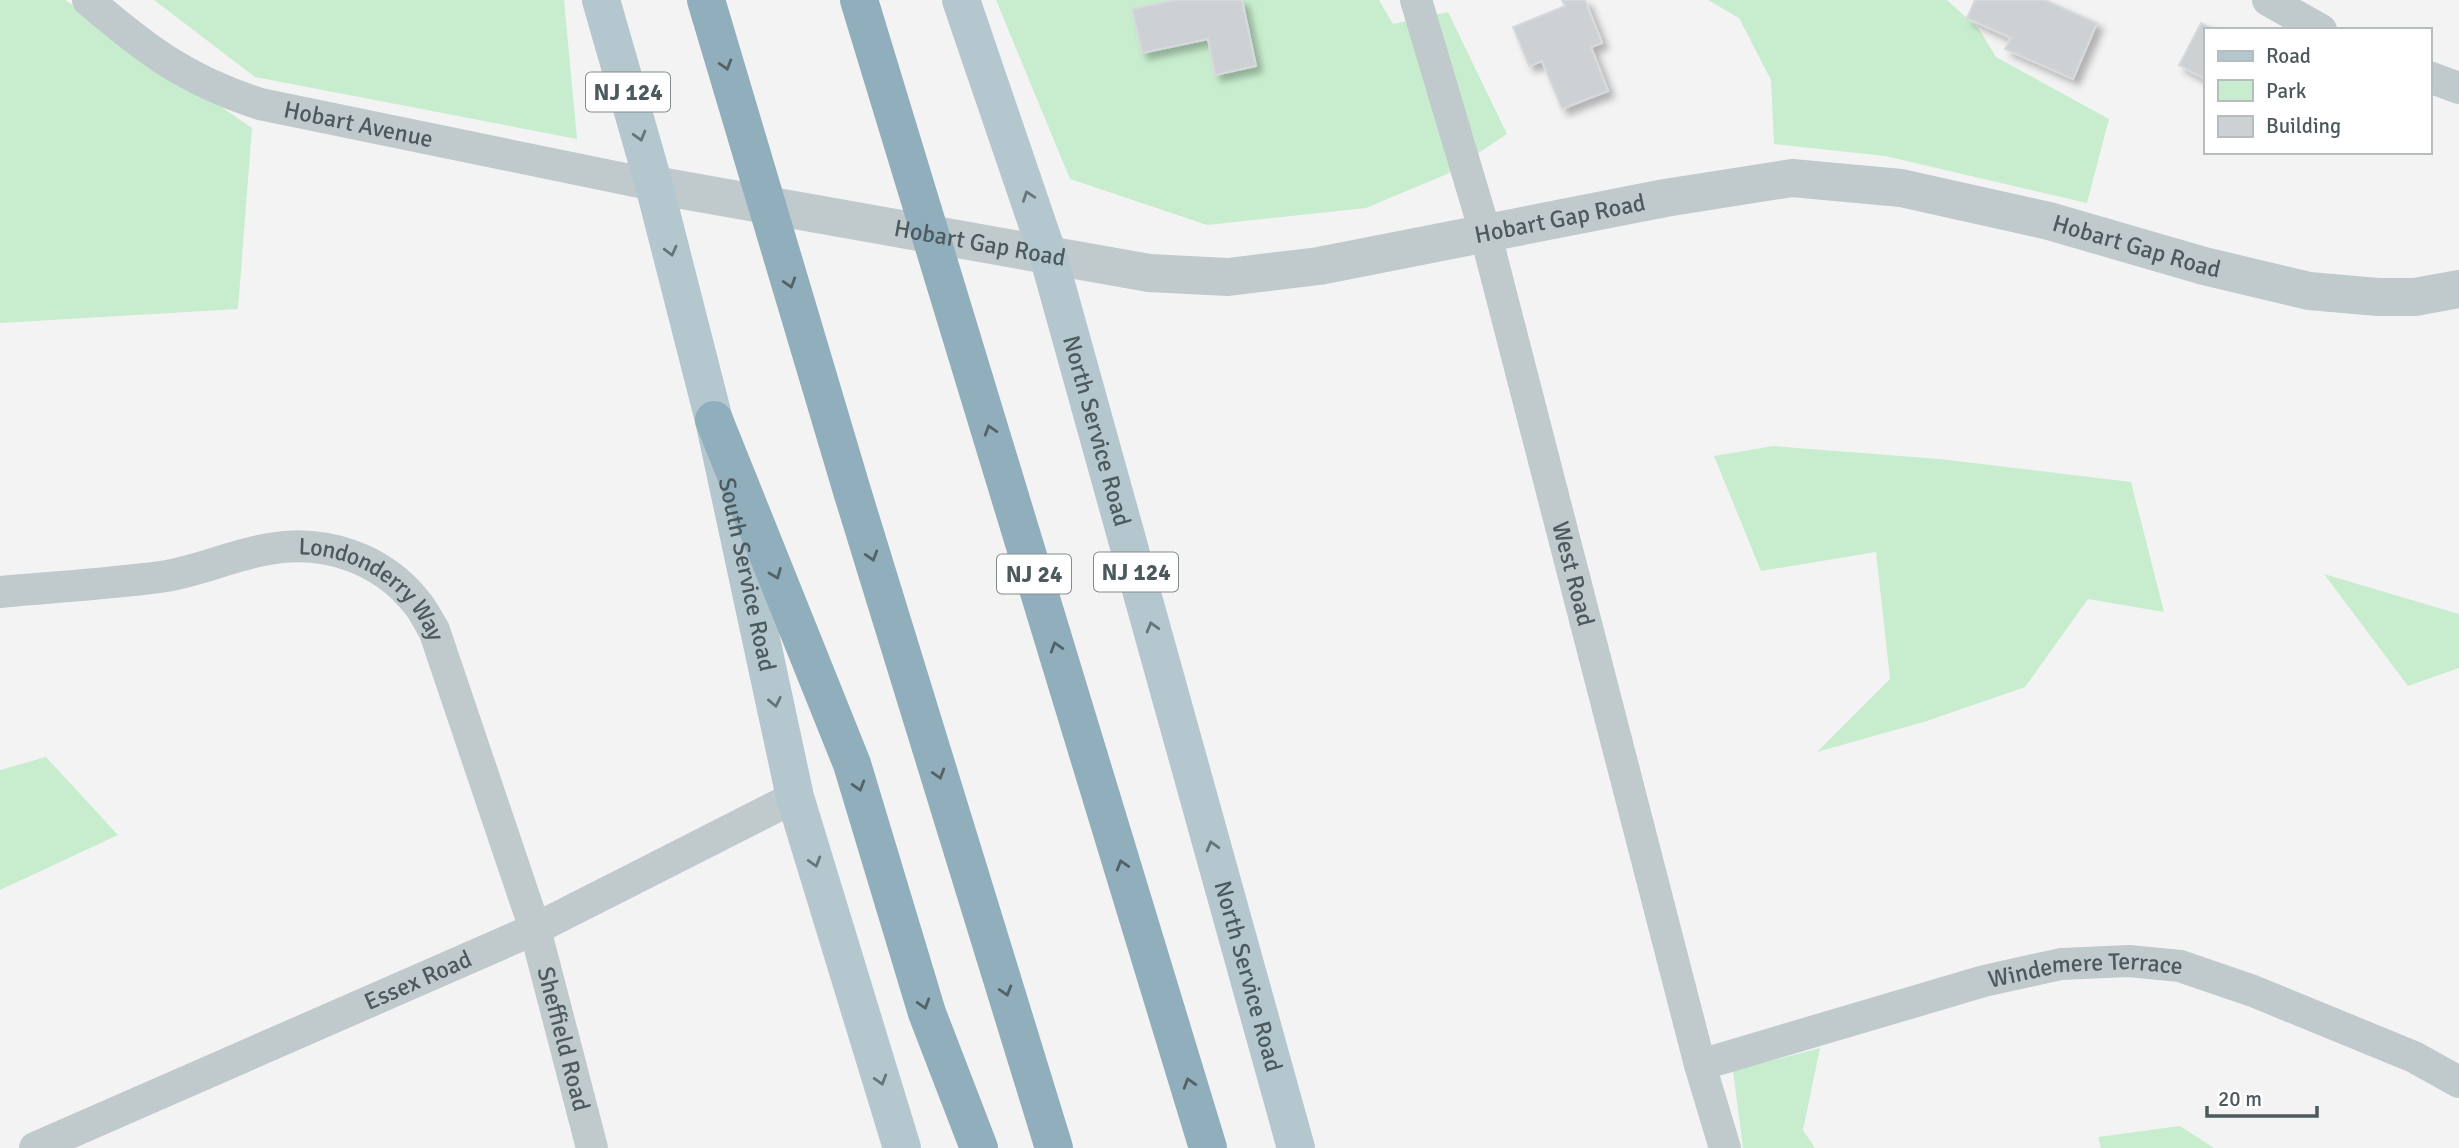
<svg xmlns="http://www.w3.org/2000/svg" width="2459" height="1148" font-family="Signika,sans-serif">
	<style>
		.green { fill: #c7edce }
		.building { fill: #cdd1d4; stroke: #d7dadd; stroke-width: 2; filter: url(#shadow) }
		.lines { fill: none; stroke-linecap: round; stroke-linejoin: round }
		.minor { stroke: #c0cacd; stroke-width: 32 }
		.tertiary { stroke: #c0cacd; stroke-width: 38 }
		.primary { stroke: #b5c7ce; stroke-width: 38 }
		.motorway { stroke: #90aebc; stroke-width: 38 }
		.oneway { stroke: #536267 }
		.oneway2 { stroke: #66757a }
		.labels { text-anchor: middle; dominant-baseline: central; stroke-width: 5; stroke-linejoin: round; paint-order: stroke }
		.shield { fill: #fff; stroke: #828c8e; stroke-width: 2 }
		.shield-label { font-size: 23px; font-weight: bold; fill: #4c5a5e }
		.street-label { font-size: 24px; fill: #4c5a5e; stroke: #fff }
	</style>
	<defs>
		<filter id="shadow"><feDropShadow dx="6" dy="6" stdDeviation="3.5" flood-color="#0004"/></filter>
	</defs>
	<rect width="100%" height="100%" fill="#f4f3f3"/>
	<path class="green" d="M 0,0 L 65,0 L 252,128 L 238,309 L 0,323 Z
		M 154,0 L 564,0 L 577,139 L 255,77 Z
		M 996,0 L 1379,0 L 1393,24 L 1448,12 L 1507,134 L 1447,174 L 1366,208 L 1207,225 L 1070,179 Z
		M 1708,0 L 1947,0 L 1979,29 L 1996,57 L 2109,119 L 2087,203 L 1885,156 L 1774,144 L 1771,80 L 1739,18 Z
		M 1773,446 L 1940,459 L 2131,482 L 2164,612 L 2088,599 L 2025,687 L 1927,721 L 1817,752 L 1890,679 L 1876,552 L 1761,571 L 1714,456 Z
		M 2324,574 L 2459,614 L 2459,668 L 2408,686 Z
		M 46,757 L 118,835 L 0,890 L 0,770 Z
		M 1820,1048 L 1803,1130 L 1815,1148 L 1743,1148 L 1733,1071 Z
		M 2180,1126 L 2214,1148 L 2101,1148 L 2098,1137 Z"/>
	<path class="building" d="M 1175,0 L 1242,0 L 1256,66 L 1215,75 L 1208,39 L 1142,53 L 1132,9 Z
		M 1562,0 L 1585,0 L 1602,43 L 1591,47 L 1608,91 L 1562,109 L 1542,61 L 1529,66 L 1513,27 L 1565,6 Z
		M 1975,0 L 2045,0 L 2097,23 L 2073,79 L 2005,49 L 2011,38 L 1967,18 Z
		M 2201,23 L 2215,30 L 2205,30 L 2205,79 L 2179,65 Z"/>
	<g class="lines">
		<g class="minor">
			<path id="s1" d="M 88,0 C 146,50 186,80 260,104 L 654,185"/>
			<path id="s2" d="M 1416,0 L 1485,232 L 1700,1065 L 1725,1148"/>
			<path d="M 2268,0 L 2321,30"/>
			<path d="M 2429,77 L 2459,88"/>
			<path id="s3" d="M 0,592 C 53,587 107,584 160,577 C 197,572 232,555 269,549 C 324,539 382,558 417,603 C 424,611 428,621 434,630 L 535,929 L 592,1148"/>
			<path id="s4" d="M 1700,1065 L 1984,981 L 2061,964 L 2129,961 L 2180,966 L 2253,991 L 2414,1057 L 2459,1082"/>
			<path id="s5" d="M 35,1148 L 535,929 L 795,797"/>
		</g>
		<path class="tertiary" id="s6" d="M 654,185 L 1149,273 L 1228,277 L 1319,266 L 1665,198 L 1792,178 L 1901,188 L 2049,221 L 2204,266 L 2309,291 L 2378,297 L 2415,297 L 2459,289"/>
		<g class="primary">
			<path id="s7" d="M 601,0 L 654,185 L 714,420 L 795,797 L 902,1148"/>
			<path id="s8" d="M 961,0 L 1048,255 L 1296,1148"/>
		</g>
		<path class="motorway" d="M 706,0 L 852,491 L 1054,1148
			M 859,0 L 1208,1148
			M 714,420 L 852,764 L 927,1013 L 979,1148"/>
	</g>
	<defs><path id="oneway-chevron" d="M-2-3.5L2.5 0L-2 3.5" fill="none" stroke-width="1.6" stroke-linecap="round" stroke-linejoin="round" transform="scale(1.75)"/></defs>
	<g class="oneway">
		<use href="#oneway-chevron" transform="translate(726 65) rotate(73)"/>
		<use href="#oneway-chevron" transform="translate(790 283) rotate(73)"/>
		<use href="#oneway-chevron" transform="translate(990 430) rotate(-107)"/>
		<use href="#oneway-chevron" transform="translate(872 556) rotate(73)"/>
		<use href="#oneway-chevron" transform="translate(776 574) rotate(68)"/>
		<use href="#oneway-chevron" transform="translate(1056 647) rotate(-107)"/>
		<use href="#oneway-chevron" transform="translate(939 774) rotate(73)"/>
		<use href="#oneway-chevron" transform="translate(859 786) rotate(73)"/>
		<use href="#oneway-chevron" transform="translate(1122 865) rotate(-107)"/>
		<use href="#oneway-chevron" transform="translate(1006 991) rotate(73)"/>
		<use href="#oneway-chevron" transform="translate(924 1004) rotate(73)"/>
		<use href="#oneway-chevron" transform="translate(1189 1083) rotate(-107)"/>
	</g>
	<g class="oneway2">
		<use href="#oneway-chevron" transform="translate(640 136) rotate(74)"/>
		<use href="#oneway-chevron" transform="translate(1028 196) rotate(-109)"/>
		<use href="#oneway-chevron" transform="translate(671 251) rotate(76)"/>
		<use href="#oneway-chevron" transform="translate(1152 627) rotate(-106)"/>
		<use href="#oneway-chevron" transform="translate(775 702) rotate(78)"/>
		<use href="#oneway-chevron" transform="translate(1212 846) rotate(-106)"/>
		<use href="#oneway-chevron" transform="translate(815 862) rotate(73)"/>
		<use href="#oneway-chevron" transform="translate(881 1080) rotate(73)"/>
	</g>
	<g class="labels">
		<g class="shield">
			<rect x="586" y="72.5" width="84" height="39" rx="5"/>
			<rect x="1094" y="552.5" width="84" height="39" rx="5"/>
			<rect x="997" y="554.5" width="74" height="39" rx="5"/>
		</g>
		<g class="shield-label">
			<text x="628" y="92">NJ 124</text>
			<text x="1136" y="572">NJ 124</text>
			<text x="1034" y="574">NJ 24</text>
		</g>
		<g class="street-label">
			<text stroke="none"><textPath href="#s1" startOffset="303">Hobart Avenue</textPath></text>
			<text stroke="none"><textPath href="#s6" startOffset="919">Hobart Gap Road</textPath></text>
			<text stroke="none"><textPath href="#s6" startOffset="331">Hobart Gap Road</textPath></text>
			<text stroke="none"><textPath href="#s6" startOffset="1507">Hobart Gap Road</textPath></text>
			<text stroke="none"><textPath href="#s8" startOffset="452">North Service Road</textPath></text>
			<text stroke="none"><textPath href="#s2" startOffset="595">West Road</textPath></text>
			<text stroke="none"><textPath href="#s7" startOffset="593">South Service Road</textPath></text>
			<text stroke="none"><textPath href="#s3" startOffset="392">Londonderry Way</textPath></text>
			<text stroke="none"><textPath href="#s8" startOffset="1018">North Service Road</textPath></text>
			<text stroke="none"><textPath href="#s4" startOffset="399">Windemere Terrace</textPath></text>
			<text stroke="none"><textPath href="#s5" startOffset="418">Essex Road</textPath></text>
			<text stroke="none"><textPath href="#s3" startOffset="900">Sheffield Road</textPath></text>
		</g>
	</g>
	<rect x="2204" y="28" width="228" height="126" fill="#ffffff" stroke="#b7bdbf" stroke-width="2"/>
	<rect x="2218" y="51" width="35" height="10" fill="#b5c7ce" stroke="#b7bdbf" stroke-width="2"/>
	<text x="2266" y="63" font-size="21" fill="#4c5a5e">Road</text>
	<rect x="2218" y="80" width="35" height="21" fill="#c7edce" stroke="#b7bdbf" stroke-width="2"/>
	<text x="2266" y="98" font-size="21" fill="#4c5a5e">Park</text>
	<rect x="2218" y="116" width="35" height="21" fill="#cdd1d4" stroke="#b7bdbf" stroke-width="2"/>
	<text x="2266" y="133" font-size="21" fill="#4c5a5e">Building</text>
	<path d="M2207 1106v10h110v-10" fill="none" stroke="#4c5a5e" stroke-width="3.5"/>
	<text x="2218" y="1106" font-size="21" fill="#4c5a5e" stroke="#ffffff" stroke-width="5" paint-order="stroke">20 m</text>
</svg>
